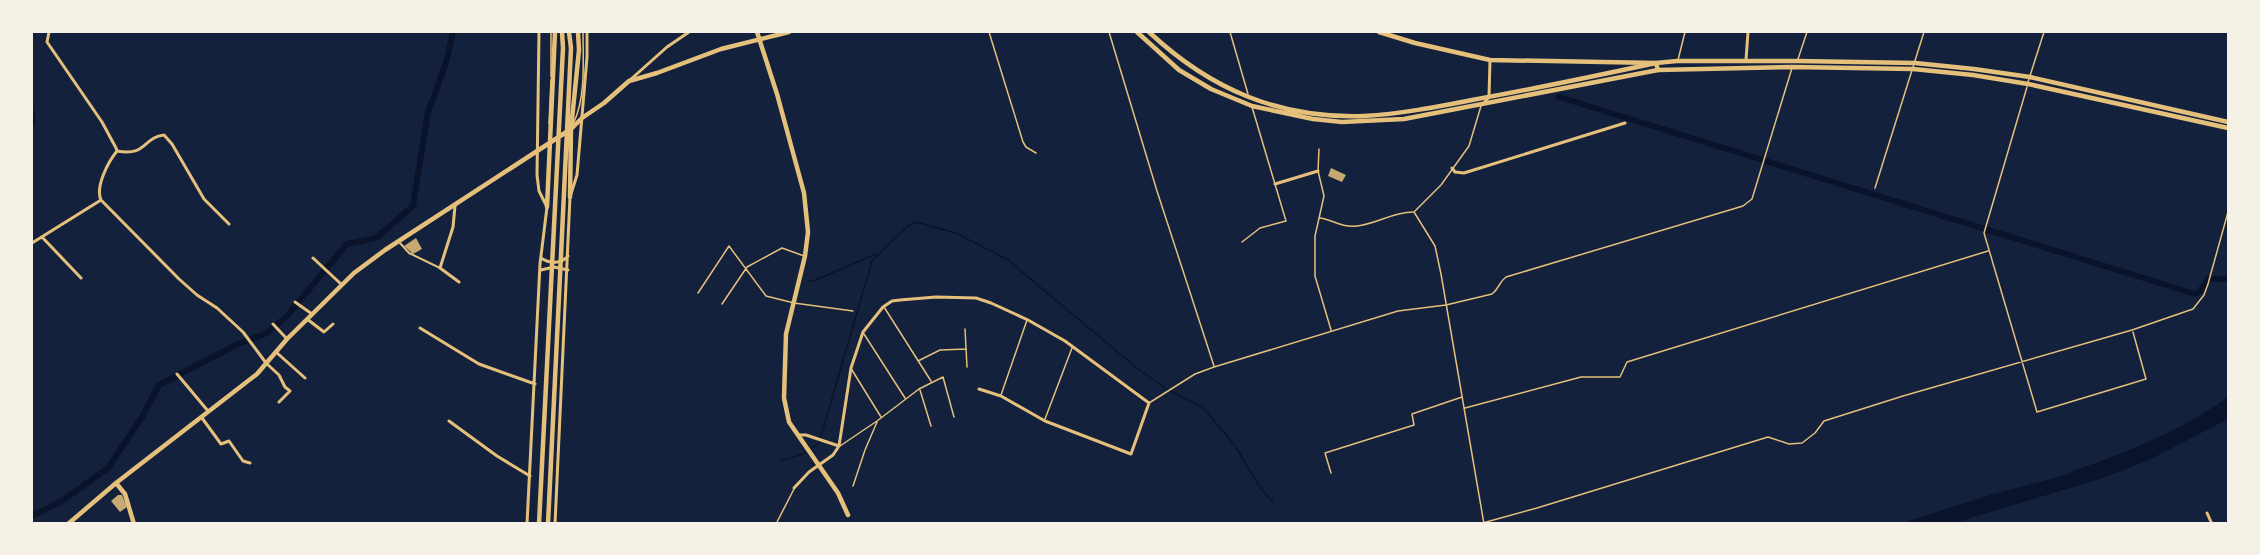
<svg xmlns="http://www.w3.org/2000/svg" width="2260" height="555" font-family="Literata,serif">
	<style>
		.water { fill: #0b132b }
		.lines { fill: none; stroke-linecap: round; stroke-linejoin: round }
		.stream { stroke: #0b132b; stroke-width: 1.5 }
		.canal { stroke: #0b132b; stroke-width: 6 }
		.building { fill: #c6a872 }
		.service { stroke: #e5c07b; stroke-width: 1.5 }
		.pedestrian { stroke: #e5c07b; stroke-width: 2 }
		.minor { stroke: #e5c07b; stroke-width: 3 }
		.tertiary { stroke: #e5c07b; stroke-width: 4.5 }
		.secondary { stroke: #e5c07b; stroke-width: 4.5 }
	</style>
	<rect width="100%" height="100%" fill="#14213d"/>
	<path class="water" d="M 2228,397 L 2228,419 L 2149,460 L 2106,477 L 1954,523 L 1902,523 L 1990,495 L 2069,474 L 2070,472 C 2125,453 2181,431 2228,397 Z"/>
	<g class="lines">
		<path class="stream" d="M 808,281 L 813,281 L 876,254
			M 810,449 L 819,443 L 872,261 L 909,225 L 916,222 L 956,233 L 1008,260 L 1137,368 L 1168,390 L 1202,407 L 1234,444 L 1259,486 L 1273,502
			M 779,461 L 801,455 L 806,452"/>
		<path class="canal" d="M 1559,97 L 2195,294 L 2199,292 L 2208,279 L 2228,279
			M 32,113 L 32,124
			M 32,516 L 62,501 L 108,468 L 142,417 L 159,385 L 238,344 L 265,334 L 286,317 L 347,244 L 376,238 L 413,206 L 428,112 L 446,63 L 453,32"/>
	</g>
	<path class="building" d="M 1331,168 L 1346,175 L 1342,182 L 1328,176 Z
		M 416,238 L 422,249 L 413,254 L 404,246 Z
		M 118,495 L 122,495 L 127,507 L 120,512 L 111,501 Z"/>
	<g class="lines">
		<path class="service" d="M 989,32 L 1023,142 L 1026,147 L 1036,153
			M 1109,32 L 1157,191 L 1214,366
			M 1230,32 L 1248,94
			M 1798,59 L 1807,32
			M 1678,60 L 1685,32
			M 551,76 L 551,32
			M 2028,82 L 2044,32
			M 2027,87 L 1984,233 L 2037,412 L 2146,379 L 2133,332
			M 574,122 C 586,96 583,60 583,32
			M 549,124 L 551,80
			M 1319,149 L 1318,171 L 1324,196 L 1315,236 L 1315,276 L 1331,330
			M 1875,188 L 1924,32
			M 1415,211 L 1441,185 L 1469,146 L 1481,106
			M 1414,212 L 1435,246 L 1441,274 L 1484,524
			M 1320,218 C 1334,220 1342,228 1357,226 C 1376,224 1393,212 1413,212
			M 1242,242 L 1260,228 L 1286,221 L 1252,107
			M 698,293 L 729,246 L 766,296 L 794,303 L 853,311
			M 722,304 L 747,267 L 782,248 L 804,256
			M 884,307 L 931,381
			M 965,329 L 967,367
			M 864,334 L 905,398
			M 918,361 L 940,350 L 966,349
			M 852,370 L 881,417
			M 920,390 L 931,426
			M 1001,395 L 1027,320
			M 1149,403 L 1195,374 L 1214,367 L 1398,311 L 1446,305 L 1492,294 C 1499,289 1499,282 1506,277 L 1743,206 L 1752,199 L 1792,68
			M 1465,408 L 1581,377 L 1620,377 L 1627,362 L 1988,251
			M 1045,419 L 1072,348
			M 840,446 L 877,421 L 919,389 L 943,377 L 954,417
			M 1331,473 L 1325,453 L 1414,425 L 1412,414 L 1462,397
			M 853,486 L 865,450 L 877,422
			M 776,524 L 794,489
			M 1479,524 L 1537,508 L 1768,437 L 1789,444 L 1802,443 L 1815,433 L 1824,421 L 1903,396 L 2132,330 L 2193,309 L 2204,295 L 2208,284 L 2228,212"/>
		<path class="pedestrian" d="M 400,243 L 409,253 L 440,268"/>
		<path class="minor" d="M 49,32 L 47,42 L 102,122 L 116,148 L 117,151 C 108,162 95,187 101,200 L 179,279 L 197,295 L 217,308 L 243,332 L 266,363 L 279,375 L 285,387 L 290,391 L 279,402
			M 1746,60 L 1748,32
			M 630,80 L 667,47 L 689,32
			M 1483,104 L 1489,97 L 1490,60
			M 117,151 C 147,157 143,137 164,135 L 172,144 L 204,199 L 229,224
			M 1452,168 L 1455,172 L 1464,173 L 1625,123
			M 1275,184 L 1318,171
			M 455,206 L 453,227 L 440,268 L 459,282
			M 42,237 L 81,278
			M 32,243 L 101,200
			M 313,258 L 341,284
			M 541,258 C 550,264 561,264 568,256
			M 541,270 L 554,267 L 568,270
			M 295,302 L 312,314
			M 307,319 L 324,332 L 333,324
			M 273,324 L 287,339
			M 420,328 L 479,364 L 535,384
			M 276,352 L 305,378
			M 177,374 L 208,411
			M 202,418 L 221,444 L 229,441 L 243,461 L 250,463
			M 449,421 L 497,456 L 530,476
			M 798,435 L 806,435 L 839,446
			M 794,488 L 809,472 L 833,455 L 839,446 L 851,368 L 863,332 L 883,307 L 892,301 L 900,300 L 936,297 L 976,298 L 991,303 L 1028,320 L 1065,341 L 1149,403 L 1131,454 L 1045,421 L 1001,396 L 979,389
			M 2207,513 L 2212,524
			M 527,524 L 540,264 L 547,207 L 539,191 L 537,175 L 539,32
			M 555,524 L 570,197 L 577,175 L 587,57 L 587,32"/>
		<path class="tertiary" d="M 757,32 L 777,94 L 804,193 L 808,232 L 805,256 L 786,334 L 784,398 L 789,422 L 838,493 L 848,515
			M 1379,32 L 1415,43 L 1490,60 L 1656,63 L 1658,70
			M 570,197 L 571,129 L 579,50 L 578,32
			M 547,207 L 555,32
			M 116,483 L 125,494 L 134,524
			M 68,524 L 116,483 L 257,374 L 287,339 L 354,273 L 385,250 L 571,129 L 582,118 L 604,103 L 629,81 L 657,73 L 721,49 L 789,32
			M 539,524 L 563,48 L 562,32
			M 548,524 L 571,48 L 569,32"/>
		<path class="secondary" d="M 1137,32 L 1179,70 L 1211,89 L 1252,106 L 1313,119 L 1342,122 L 1404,119 L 1658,70 L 1793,67 L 1913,69 L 1973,75 L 2028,84 L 2228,128
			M 1149,32 C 1210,89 1279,119 1364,116 C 1400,114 1436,107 1472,100 C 1534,89 1595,76 1656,63 L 1677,61 L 1798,61 L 1915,63 L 1974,69 L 2030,77 L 2228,122"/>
	</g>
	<rect width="2260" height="555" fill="none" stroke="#f6f1e7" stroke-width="66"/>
</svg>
